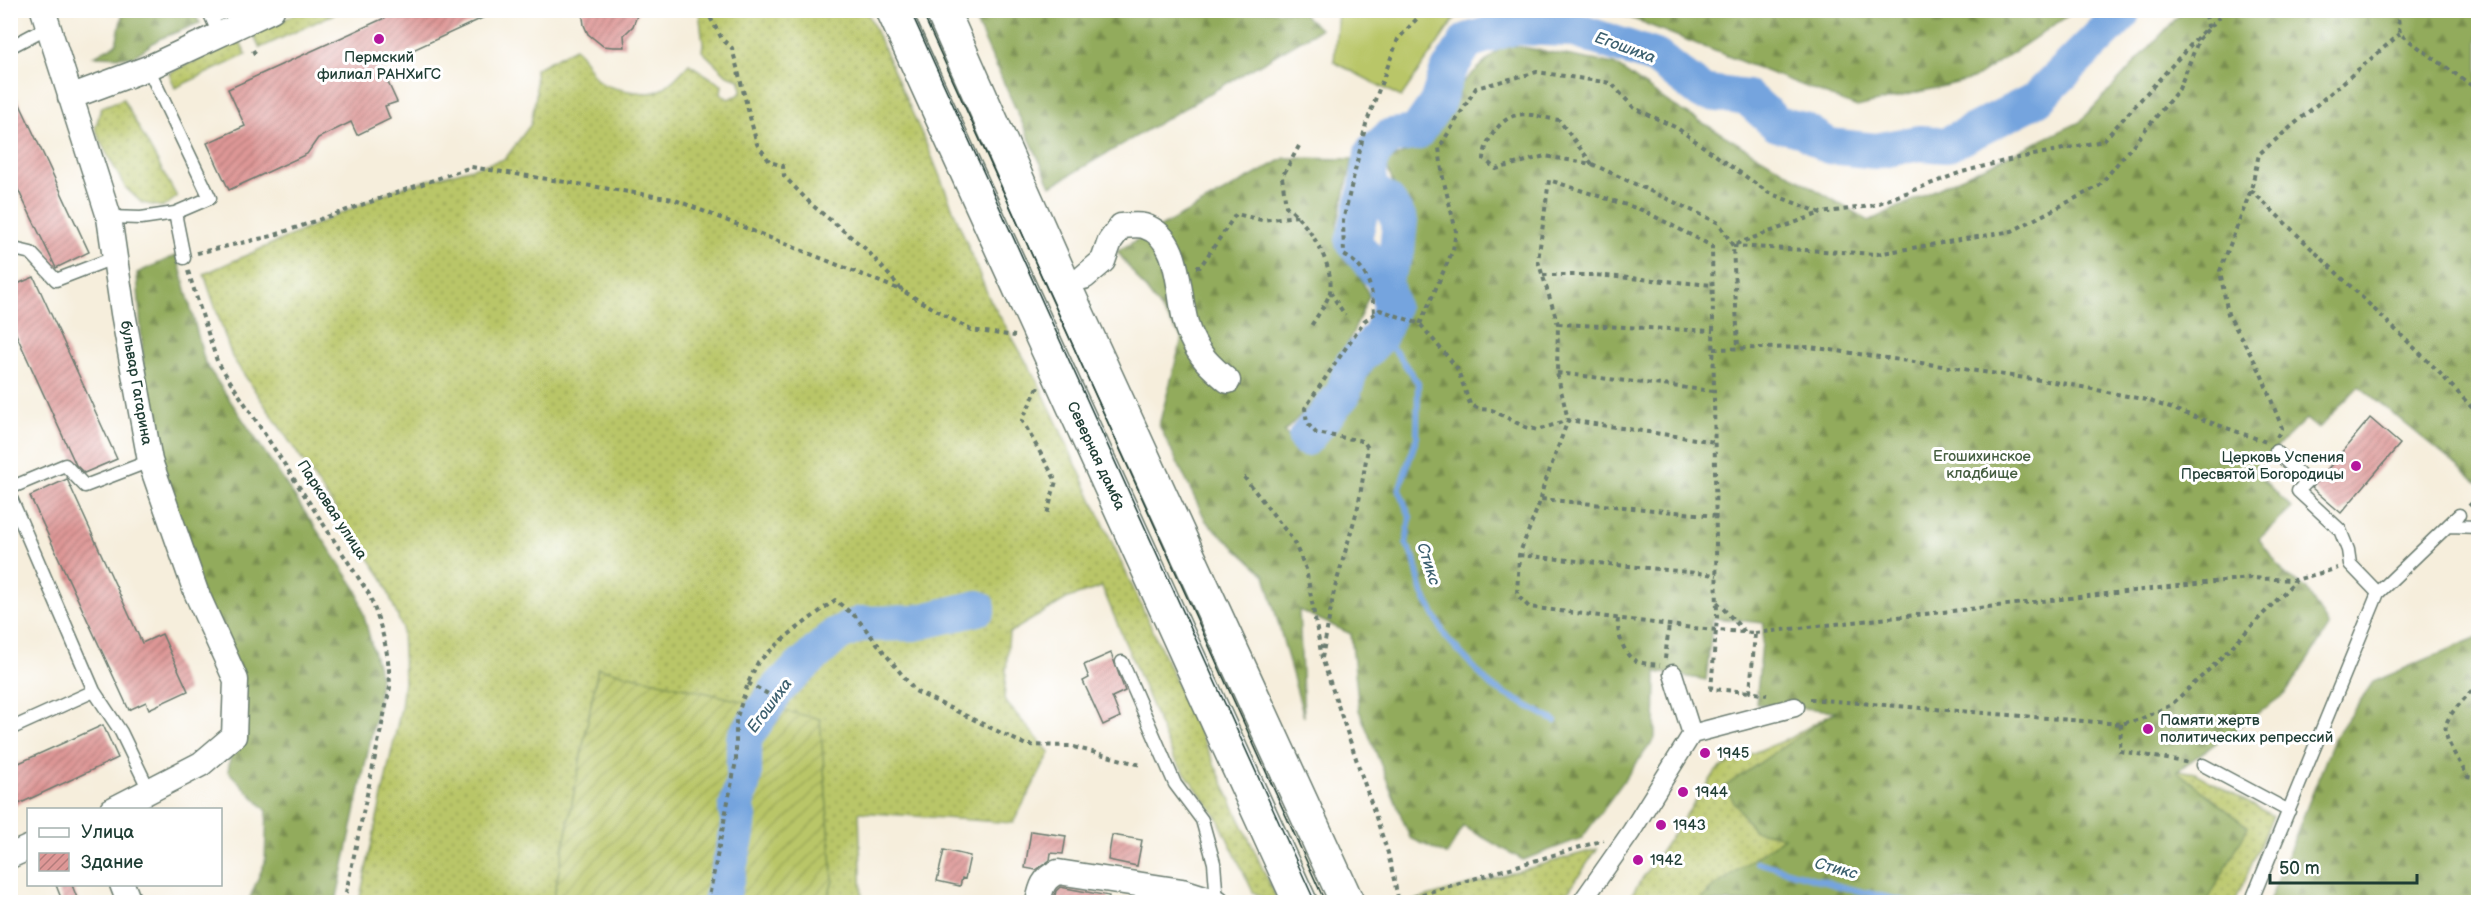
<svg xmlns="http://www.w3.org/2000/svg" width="2489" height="913" font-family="'Balsamiq Sans',sans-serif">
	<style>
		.grass { fill: url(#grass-dots); stroke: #6c824e; stroke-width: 1.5 }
		.forest { fill: url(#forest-firs); stroke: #587448; stroke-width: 1.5 }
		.garden { fill: url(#garden-furrows); stroke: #6c824e; stroke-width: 1.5 }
		.pitch { fill: #b9c668; stroke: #6c824e; stroke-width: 1.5 }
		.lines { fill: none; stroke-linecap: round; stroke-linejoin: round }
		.stream { stroke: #75a4de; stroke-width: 6 }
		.river { stroke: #75a4de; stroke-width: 36 }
		.building { fill: url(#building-hatch) }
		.service-casing { stroke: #6a7b6f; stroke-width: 15 }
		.pedestrian-casing { stroke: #6a7b6f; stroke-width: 21 }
		.minor-casing { stroke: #6a7b6f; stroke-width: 27 }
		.primary-casing { stroke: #6a7b6f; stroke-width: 36 }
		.path { stroke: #6a7b6f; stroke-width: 4; stroke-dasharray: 4.5 4.5; stroke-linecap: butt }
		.service { stroke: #fff; stroke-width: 12 }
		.pedestrian { stroke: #fff; stroke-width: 18 }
		.minor { stroke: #fff; stroke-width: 24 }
		.primary { stroke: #fff; stroke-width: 33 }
		.tram { stroke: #1f3d34; stroke-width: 1.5 }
		.poi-dot { fill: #b5179e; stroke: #fff; stroke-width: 2 }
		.labels { text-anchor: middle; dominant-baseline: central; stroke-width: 6; stroke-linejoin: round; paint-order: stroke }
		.poi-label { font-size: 15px; fill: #1f3d34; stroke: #fff; text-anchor: start }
		.street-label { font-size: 15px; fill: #1f3d34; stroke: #fff }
		.park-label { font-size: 15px; fill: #465f41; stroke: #fff }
		.water-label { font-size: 16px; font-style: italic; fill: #3d6170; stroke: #fff }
	</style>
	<defs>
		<pattern id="grass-dots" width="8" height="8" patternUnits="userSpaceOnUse" patternTransform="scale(1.5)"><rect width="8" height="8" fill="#b9c668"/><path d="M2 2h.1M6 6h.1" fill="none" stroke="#96a256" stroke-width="1.8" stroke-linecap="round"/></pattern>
		<pattern id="forest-firs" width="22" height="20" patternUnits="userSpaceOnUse" patternTransform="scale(1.5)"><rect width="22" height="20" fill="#92ab5c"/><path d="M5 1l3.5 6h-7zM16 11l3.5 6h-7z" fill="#778c4d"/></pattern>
		<pattern id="garden-furrows" width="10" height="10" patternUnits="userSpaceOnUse" patternTransform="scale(1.5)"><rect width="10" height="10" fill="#b9c668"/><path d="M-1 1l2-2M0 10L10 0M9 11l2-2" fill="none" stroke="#96a256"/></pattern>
		<pattern id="building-hatch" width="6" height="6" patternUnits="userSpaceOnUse" patternTransform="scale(1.5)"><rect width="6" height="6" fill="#de9796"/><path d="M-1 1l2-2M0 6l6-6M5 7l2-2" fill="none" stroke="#b37c7b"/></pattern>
	</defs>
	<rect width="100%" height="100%" fill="#fff"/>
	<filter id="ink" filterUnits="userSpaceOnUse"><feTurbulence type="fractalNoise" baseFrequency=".0167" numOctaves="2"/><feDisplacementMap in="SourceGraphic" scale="12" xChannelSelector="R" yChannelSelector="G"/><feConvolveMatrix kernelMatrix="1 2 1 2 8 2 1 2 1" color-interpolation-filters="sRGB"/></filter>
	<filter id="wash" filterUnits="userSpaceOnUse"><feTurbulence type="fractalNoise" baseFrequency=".008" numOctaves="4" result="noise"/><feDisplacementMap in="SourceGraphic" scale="24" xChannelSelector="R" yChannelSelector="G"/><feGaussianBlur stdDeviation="1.35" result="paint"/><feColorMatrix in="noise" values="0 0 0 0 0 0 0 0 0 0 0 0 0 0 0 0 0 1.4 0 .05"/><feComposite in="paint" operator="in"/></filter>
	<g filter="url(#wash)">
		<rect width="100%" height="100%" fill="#f6eedc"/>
		<path class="grass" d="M 302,11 L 340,11 L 260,48 L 253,34 Z
			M 699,11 L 867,11 L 932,157 L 989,298 L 1038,382 L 1278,902 L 1271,902 L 1253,892 L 1217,817 L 1173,757 L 1102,587 L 1068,598 L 1009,633 L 1004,700 L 1050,753 L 1013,823 L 859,812 L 862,902 L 826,902 L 833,880 L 598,668 L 553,902 L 359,902 L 401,708 L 404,681 L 402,628 L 383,579 L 232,357 L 204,274 L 396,189 L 505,159 L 531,124 L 536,95 L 535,69 L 575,48 C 586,57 589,73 600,82 C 609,89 648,96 658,91 C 670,85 680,74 689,64 L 722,85 L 721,93 L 728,99 L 739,95 L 742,89 L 739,79 L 727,75 L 702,51 L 703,43 Z
			M 240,41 L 246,55 L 175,88 L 169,73 Z
			M 123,99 L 177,197 L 163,207 L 142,203 L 125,187 L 101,143 L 95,128 L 102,107 Z
			M 1837,710 L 2195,773 L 2273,816 L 2235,902 L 1626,902 L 1717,770 L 1731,762 L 1790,738 Z
			M 1597,849 L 1561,902 L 1549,902 L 1541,897 L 1536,902 L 1409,902 Z"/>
		<path class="forest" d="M 123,11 L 192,11 L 200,23 L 159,39 L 133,57 L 94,56 L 116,44 Z
			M 971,11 L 1300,11 L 1320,29 L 1051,186 Z
			M 1613,11 L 2075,11 L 1973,79 L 1857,107 Z
			M 2183,11 L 2478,11 L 2478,483 L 2359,386 L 2318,429 L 2306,419 L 2253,470 L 2292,508 L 2259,539 L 2286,576 L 2306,588 L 2329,627 L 2286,693 L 2177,771 L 2248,827 L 2207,902 L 1699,902 L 1711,889 L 1784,837 L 1753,830 L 1724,787 L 1836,711 L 1756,704 L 1764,623 L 1713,618 L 1706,680 L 1656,672 L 1655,738 L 1582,838 L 1523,860 L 1463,826 L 1447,855 L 1410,838 L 1359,710 L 1351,634 L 1299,610 L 1304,717 L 1265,575 L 1206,521 L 1159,425 L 1182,338 L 1117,251 L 1285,158 L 1353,159 L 1337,225 L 1369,296 L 1329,386 L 1284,432 L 1306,453 L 1344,414 L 1390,339 L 1400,307 L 1398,267 L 1408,242 L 1403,210 L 1385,162 L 1433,139 L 1451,93 L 1505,44 L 1614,64 L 1671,104 L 1869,221 L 2080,122 Z
			M 177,255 L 205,363 L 357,590 L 380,676 L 378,704 L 336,902 L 248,902 L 265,862 L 267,811 L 228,771 L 234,736 L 236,680 L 150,461 L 137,273 Z
			M 2478,637 L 2478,902 L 2269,902 L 2335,737 L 2373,682 Z"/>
		<path class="garden" d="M 598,668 L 820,719 L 833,880 L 826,902 L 553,902 Z"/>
		<path class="pitch" d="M 1338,11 L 1338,10 L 1460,11 L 1401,97 L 1334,62 Z"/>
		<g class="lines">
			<path class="stream" d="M 1380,336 L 1396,352 L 1418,383 L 1417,437 L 1399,490 L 1410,517 L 1406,544 L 1414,558 L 1422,592 L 1446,637 L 1491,686 L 1555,721
				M 1757,862 L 1846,888 L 1908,902
				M 2122,902 L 2123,902"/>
			<path class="river" d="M 1367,187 L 1388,202 L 1400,221 L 1397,251 L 1384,278
				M 1306,438 L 1343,394 L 1352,365 L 1380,336 L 1391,308 L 1384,278 L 1353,242 L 1367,187 L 1372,153 L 1391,136 L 1416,133 L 1437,103 L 1447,73 L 1467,41 L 1514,27 L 1571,29 L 1656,57 L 1702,92 L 1748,98 L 1777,124 L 1804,130 L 1829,146 L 1876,151 L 1920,143 L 1946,145 L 2037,99 L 2121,15 L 2120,10
				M 721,902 L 737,834 L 739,816 L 736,809 L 744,777 L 744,739 L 779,687 L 836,635 L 861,624 L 915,623 L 978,608"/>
		</g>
		<g id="blocks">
			<path class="building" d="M 402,10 L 500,10 L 380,65 L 397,102 L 385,106 L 390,119 L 357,135 L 351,122 L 318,138 L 307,154 L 229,190 L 207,143 L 245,126 L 228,89 Z
				M 582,10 L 639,10 L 633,26 L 624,35 L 625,47 L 613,47 L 603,46 L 588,34 L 584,25 Z
				M 10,83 L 89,252 L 56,268 L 10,173 Z
				M 34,277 L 117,459 L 84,473 L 76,465 L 10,321 L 10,287 Z
				M 2370,418 L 2400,444 L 2341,513 L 2312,488 Z
				M 67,479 L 142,643 L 162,634 L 188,691 L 149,709 L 146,702 L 129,710 L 30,496 Z
				M 1111,653 L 1125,691 L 1112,697 L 1120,717 L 1103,725 L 1083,681 L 1089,678 L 1084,665 Z
				M 103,725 L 118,758 L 10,808 L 10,767 Z
				M 1031,831 L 1066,836 L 1063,854 L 1051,853 L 1050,860 L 1036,870 L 1025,868 Z
				M 1112,835 L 1142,840 L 1137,866 L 1108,860 Z
				M 944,850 L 970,856 L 965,879 L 962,878 L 960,886 L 937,881 Z
				M 56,885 L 72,885 L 79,903 L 63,903 Z
				M 1060,887 L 1109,896 L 1108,903 L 1053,903 L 1056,891 Z"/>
		</g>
	</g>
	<g filter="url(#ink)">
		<use href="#blocks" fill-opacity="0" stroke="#6a7b6f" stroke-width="1.5"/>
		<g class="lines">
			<defs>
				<path id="service" d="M 208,10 L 219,34
					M 212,18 L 228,10
					M 10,47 L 48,27
					M 148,68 L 210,198 L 175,213
					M 109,217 L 141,218 L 175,213 L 184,258
					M 10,248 L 31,253 L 56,280 L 116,257
					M 2276,451 L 2307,482 L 2298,491 L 2340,530 L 2348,550 L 2350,564 L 2378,593
					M 10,488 L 65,465 L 85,486 L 150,461
					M 10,496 L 94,691 L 121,732 L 149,790
					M 2450,526 L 2478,527
					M 1122,662 L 1175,784 L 1202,820 L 1214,863 L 1217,902
					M 10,729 L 94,691
					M 2203,765 L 2289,811
					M 2251,902 L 2378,593 L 2459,515"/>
				<path id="pedestrian" d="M 1673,674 L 1692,734 L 1795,707
					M 1582,902 L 1631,832 L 1692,734"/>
				<path id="minor" d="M 43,10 L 109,217 L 123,313 L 150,461 L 196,592 L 236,680 L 234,736 L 201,764 L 112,810
					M 70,97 L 148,68 L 272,10
					M 1084,277 L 1103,261 L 1110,241 L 1121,226 C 1128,226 1137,224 1144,226 C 1186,239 1175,303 1190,335 C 1200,357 1210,366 1228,381
					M 10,856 L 28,848
					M 122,884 L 129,902
					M 1038,902 C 1041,888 1043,878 1058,872 L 1182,891 L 1217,902"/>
				<path id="primary" d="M 893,10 L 1300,902
					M 942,10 L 1064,285 L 1347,902"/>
			</defs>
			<use href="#service" class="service-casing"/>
			<use href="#pedestrian" class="pedestrian-casing"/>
			<use href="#minor" class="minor-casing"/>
			<use href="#primary" class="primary-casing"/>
			<path class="path" d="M 706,10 L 722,39 L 732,48 L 757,144 L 770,162 L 783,166 L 784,176 L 812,205 L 867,250 L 903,291 L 971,330 L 1015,336
				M 2397,10 L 2400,34 L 2478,90
				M 253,50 L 255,54
				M 1299,146 L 1282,177 L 1286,206 C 1307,222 1335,264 1330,292 C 1327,303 1317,316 1311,326
				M 1592,164 L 1559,120 C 1530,116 1514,105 1494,132 C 1487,142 1485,147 1484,159 L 1496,169 L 1545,156 L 1592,164 L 1719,223 L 1733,246 L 1738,348
				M 2251,190 L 2434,367 L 2478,414
				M 1736,244 L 1821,213
				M 1733,246 L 1877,254 L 2012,231 L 2099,186 L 2179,89 L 2199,39 L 2226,10
				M 197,253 L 272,236 L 471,167 L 673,199 L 903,291
				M 1196,267 L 1200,267 L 1236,214 L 1262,220 L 1298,216
				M 188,271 L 217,361 L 369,594 C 382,627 389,651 390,687 L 344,902
				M 1543,275 L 1594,275 L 1713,285
				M 1330,292 L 1345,315
				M 1374,312 C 1372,286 1368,269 1344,255 L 1343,221 L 1366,124 L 1398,39 L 1425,10
				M 1420,324 L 1453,250 L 1456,231 L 1443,178 L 1439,148 L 1476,88 L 1537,72 L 1611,83 L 1634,108 L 1677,128 L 1769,193 L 1821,213 L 1871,206 L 1962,172 L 2004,161 L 2103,141 L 2208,26 L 2205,10
				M 1558,324 L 1713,331
				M 1714,349 L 1810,347 L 2067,384 L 2147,400 L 2266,442
				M 1557,373 L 1714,391
				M 1038,387 L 1022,420 L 1056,481 L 1047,514
				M 2277,437 L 2282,428 L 2260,371 L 2228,314 L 2220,271 L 2251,190 L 2259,154 L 2400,34
				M 1244,477 L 1293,540 L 1306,569 L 1322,658 L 1388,853 L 1399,902
				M 1541,499 L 1543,488 L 1568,420 L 1557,373 L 1558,324 L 1538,261 L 1549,180 L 1642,210 L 1712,246 L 1717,618 L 1711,689 L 1750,692
				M 2469,506 L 2478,497
				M 1716,516 L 1541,499 L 1519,555 L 1517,595 L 1529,607 L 1693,628 L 1755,633 L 1750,692 L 1767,695
				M 1519,555 L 1717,575
				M 1717,602 L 1745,632
				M 1618,619 C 1616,630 1624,657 1636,661 C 1643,664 1652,664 1660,665
				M 1755,633 L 2249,578 L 2296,580 L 2338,568
				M 1322,658 L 1334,591 L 1358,507 L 1368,448 L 1364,442 L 1358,440 L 1316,433 L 1307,423 L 1305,408 L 1364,321 L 1380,310 L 1420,324 L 1457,368 L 1470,404 L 1479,409 L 1492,410 L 1525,427 L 1538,430 L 1568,420 L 1715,442
				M 1665,659 L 1669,625
				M 748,683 L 770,695
				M 2478,684 C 2436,729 2437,724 2468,777 L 2478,779
				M 1810,699 L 2121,724 L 2141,719 L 2171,705 L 2215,664 L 2296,580
				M 2121,724 L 2120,751 L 2190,763
				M 708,902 L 736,761 L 736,720 L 748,683 L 758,662 L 788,635 L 835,600 L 856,617 L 915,691 L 1026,745 L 1070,746 L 1141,765
				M 1396,902 L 1604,840"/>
			<use href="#service" class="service"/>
			<use href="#pedestrian" class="pedestrian"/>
			<use href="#minor" class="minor"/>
			<use href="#primary" class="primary"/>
			<path class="tram" d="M 910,10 L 1315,902
				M 921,10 L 1325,902"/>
		</g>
	</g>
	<g class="poi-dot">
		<circle cx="379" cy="39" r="6"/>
		<circle cx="2356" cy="466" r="6"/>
		<circle cx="2148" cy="729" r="6"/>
		<circle cx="1705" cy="753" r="6"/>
		<circle cx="1683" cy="792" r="6"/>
		<circle cx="1661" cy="825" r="6"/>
		<circle cx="1638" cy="860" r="6"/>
	</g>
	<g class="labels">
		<g class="poi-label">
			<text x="379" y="57" text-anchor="middle">Пермский<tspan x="379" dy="17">филиал РАНХиГС</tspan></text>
			<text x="2344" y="457" text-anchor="end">Церковь Успения<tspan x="2344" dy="17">Пресвятой Богородицы</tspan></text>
			<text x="2160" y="720">Памяти жертв<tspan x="2160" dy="17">политических репрессий</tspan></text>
			<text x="1717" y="753">1945</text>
			<text x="1695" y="792">1944</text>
			<text x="1673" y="825">1943</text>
			<text x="1650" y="860">1942</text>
		</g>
		<g class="street-label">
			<text transform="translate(136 383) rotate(80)">бульвар Гагарина</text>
			<text transform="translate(1096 456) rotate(65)">Северная дамба</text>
			<text transform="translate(332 510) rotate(57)">Парковая улица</text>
		</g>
		<g class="park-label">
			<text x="1982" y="456">Егошихинское<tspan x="1982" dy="17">кладбище</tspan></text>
		</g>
		<g class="water-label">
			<text transform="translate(1625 48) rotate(20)">Егошиха</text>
			<text transform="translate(1428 564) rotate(72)">Стикс</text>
			<text transform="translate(770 706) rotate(-53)">Егошиха</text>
			<text transform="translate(1836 869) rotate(15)">Стикс</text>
		</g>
	</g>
	<rect width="2489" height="913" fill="none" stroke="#fff" stroke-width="36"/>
	<rect x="27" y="808" width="195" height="78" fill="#ffffff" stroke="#a5b1ae" stroke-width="1.5"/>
	<rect x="39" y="828" width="30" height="9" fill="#ffffff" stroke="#a5b1ae" stroke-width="1.5"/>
	<text x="81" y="838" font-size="18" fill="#1f3d34">Улица</text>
	<rect x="39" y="853" width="30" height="18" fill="url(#building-hatch)" stroke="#a5b1ae" stroke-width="1.5"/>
	<text x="81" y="868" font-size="18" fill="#1f3d34">Здание</text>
	<path d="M2270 874v9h147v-9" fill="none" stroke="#1f3d34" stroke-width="3"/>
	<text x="2279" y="874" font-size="18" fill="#1f3d34" stroke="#ffffff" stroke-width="4.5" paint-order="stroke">50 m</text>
</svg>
